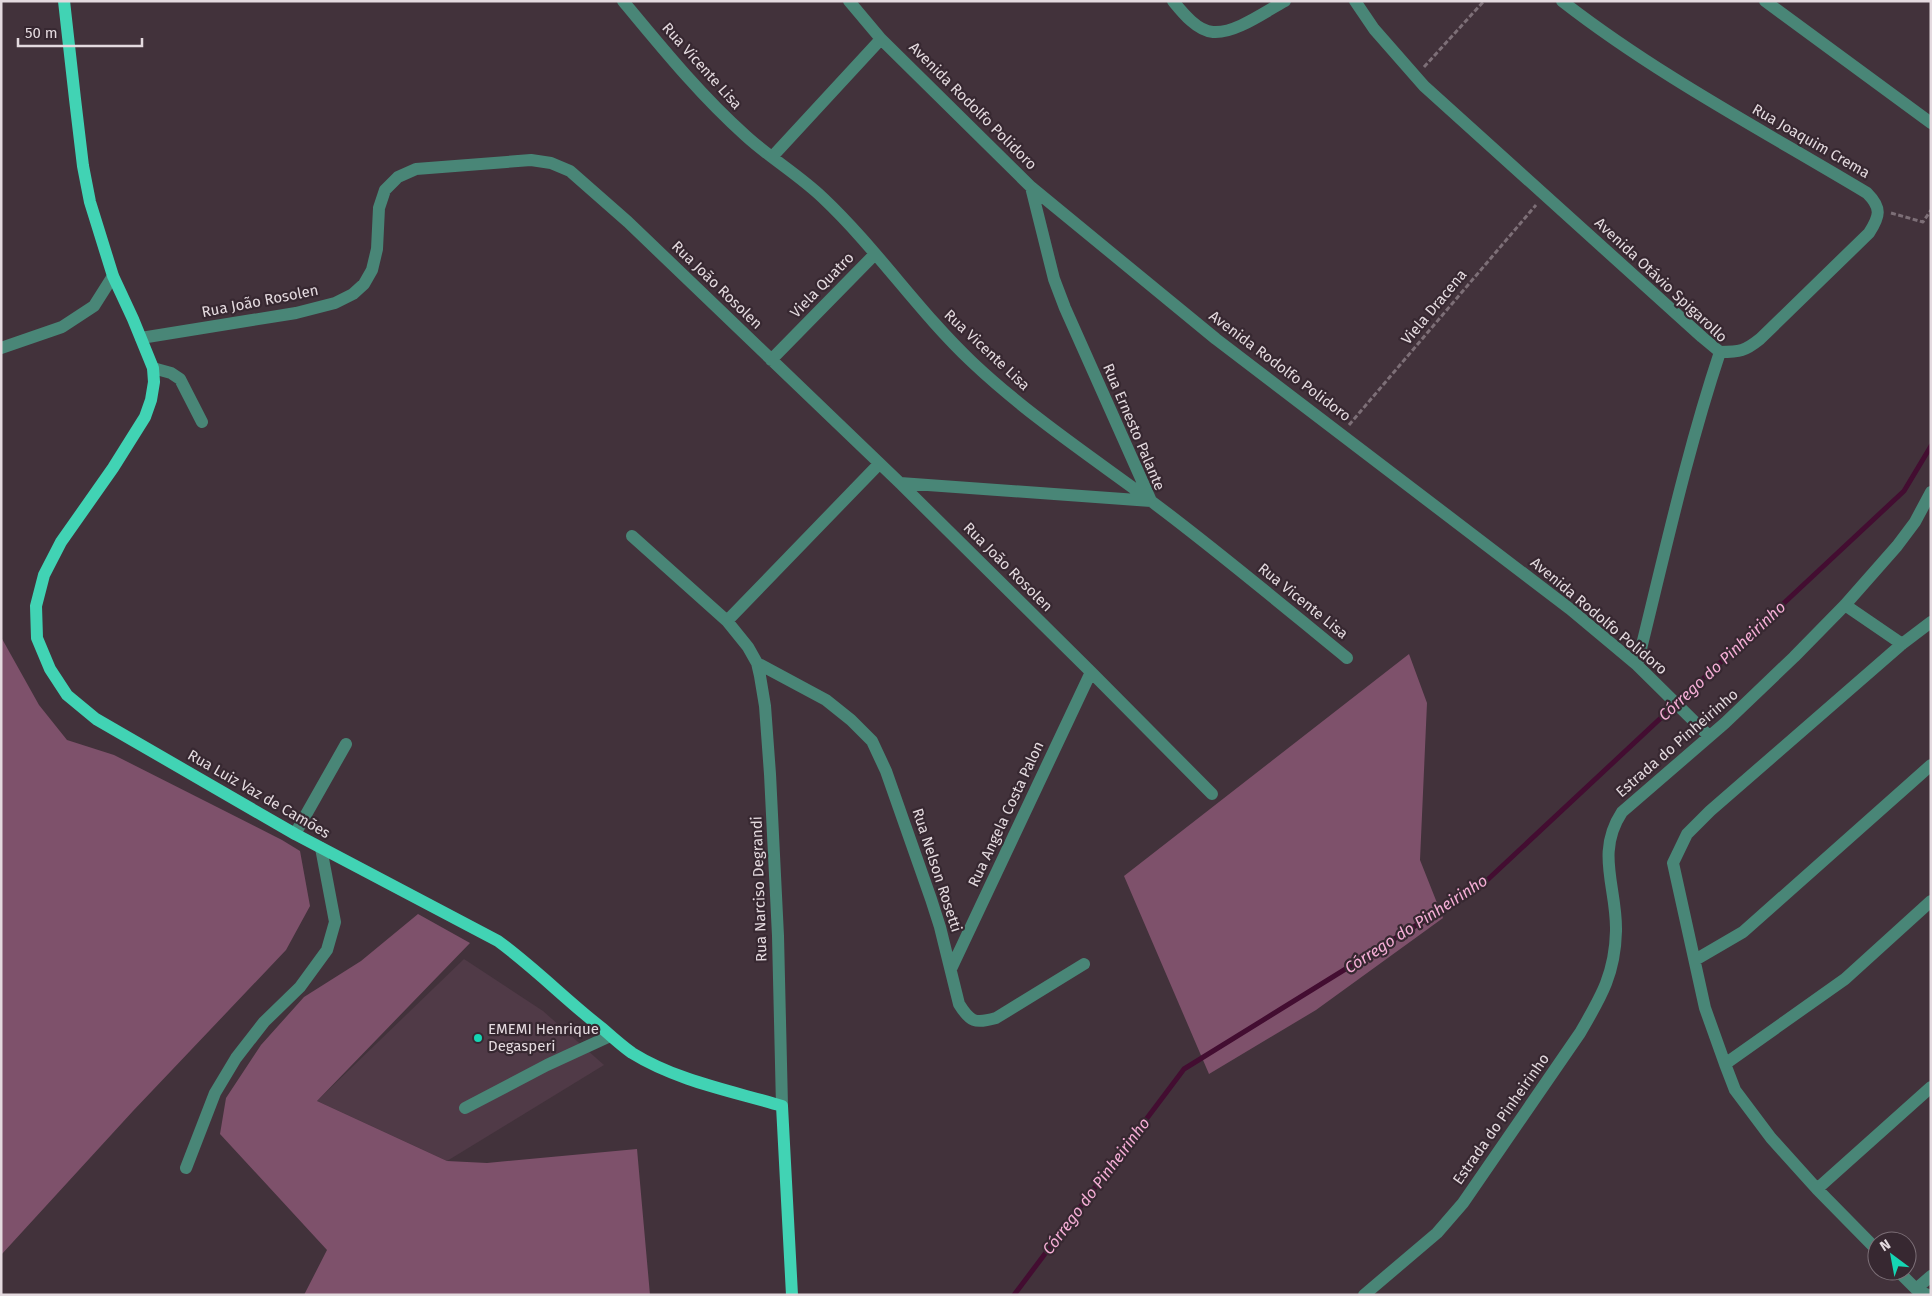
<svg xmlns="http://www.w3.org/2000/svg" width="1932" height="1296" font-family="'Fira Sans',sans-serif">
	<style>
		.built { fill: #503a47 }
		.green { fill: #7e516b }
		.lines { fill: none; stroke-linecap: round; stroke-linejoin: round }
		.stream { stroke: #430d31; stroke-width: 5 }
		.path { stroke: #7d6f77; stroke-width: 3; stroke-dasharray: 5 2.5; stroke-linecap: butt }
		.minor { stroke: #498677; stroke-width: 12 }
		.major { stroke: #41d3b4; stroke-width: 12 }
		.poi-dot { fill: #15d5b3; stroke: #372831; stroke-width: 2 }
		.labels { text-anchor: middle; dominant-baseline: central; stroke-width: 4.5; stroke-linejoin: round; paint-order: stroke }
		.street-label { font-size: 15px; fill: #e4dadf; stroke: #372831 }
		.poi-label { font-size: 15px; fill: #e4dadf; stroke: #372831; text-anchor: start }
		.water-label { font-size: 16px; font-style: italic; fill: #f5aed6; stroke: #372831 }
	</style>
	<rect width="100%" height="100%" fill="#42323b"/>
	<path class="built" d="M 464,959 L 543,1011 L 604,1065 L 447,1161 L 317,1101 Z"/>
	<path class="green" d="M 1,637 L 39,705 L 67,740 L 114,755 L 282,840 L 300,851 L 310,906 L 286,950 L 133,1111 L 1,1255 Z
		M 1409,654 L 1427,703 L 1420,860 L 1443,918 L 1316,1010 L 1209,1074 L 1124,876 Z
		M 418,914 L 470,943 L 317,1101 L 447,1161 L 487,1163 L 637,1149 L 650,1295 L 304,1295 L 327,1250 L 220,1134 L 226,1098 L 261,1045 L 304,997 L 361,961 Z"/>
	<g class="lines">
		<path class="stream" d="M 1014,1295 L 1184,1069 L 1483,884 L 1904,491 L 1931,446"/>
		<path class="path" d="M 1424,67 L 1484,1
			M 1891,213 L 1923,222 L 1931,210
			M 1349,425 L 1536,205"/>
		<path class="minor" d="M 623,1 C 662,48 701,96 746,136 C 770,158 799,175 823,198 C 877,249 918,311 972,362 C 1027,414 1090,456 1151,501 C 1218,551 1282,605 1347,658
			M 849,1 L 881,39 L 1031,187 L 1216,339 L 1570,609 L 1637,665 L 1709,736
			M 1173,1 C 1182,12 1197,31 1213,32 C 1235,34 1266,11 1285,1
			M 1355,1 L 1374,29 L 1424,86 L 1702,337 L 1720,352
			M 1562,1 C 1657,75 1764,131 1867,193 C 1882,208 1880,216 1869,233 L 1760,339 C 1745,351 1740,352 1720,352
			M 1765,1 L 1931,123
			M 772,157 L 881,39
			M 141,338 L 296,313 L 335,303 L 353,294 L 364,284 L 372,270 L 377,249 L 379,208 L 385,190 L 398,177 L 416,169 L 531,160 L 551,163 L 570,171 L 628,222 L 900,483 L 1091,672 L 1212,794
			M 1,348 L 62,327 L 94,306 L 113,276
			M 771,360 L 875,254
			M 153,368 L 171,373 L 180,379 L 202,422
			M 900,483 L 1151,501 L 1065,308 L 1054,279 L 1031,187
			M 632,536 L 727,621 L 748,647 L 757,663 L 760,676 L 765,706 L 770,774 L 778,936 L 782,1106
			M 1845,605 L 1902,644
			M 727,621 L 879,464
			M 757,663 L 826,700 L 851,720 L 872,741 L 886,771 L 931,899 L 940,927 L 959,1004 C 970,1022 975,1024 996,1018 L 1084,964
			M 1637,665 C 1663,561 1686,454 1720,352
			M 295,834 L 346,744
			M 1695,960 L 1743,932 L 1931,765
			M 951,969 L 1091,672
			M 1725,1064 L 1845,979 L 1931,901
			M 465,1108 L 547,1065 L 610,1036
			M 186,1168 L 215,1093 L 236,1058 L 264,1022 L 300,987 L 327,950 L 335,922 L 321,848
			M 1817,1189 L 1931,1087
			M 1877,1250 L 1817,1189 L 1771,1138 L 1735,1090 L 1725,1064 L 1705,1008 L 1673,863 L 1687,834 L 1710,811 L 1902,644 L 1931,622
			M 1898,1271 L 1916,1289 L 1928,1295
			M 1916,1289 L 1931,1276
			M 1364,1295 L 1437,1233 L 1463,1203 L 1580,1033 C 1601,997 1615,974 1616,931 C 1617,887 1595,853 1622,812 L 1725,723 L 1794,657 L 1845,605 L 1897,546 L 1915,522 L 1931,492"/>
		<path class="major" d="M 64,1 L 75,99 L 83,166 L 90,202 L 113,276 L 133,319 L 153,368 L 154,382 L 151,400 L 145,417 L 113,468 L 61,542 L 44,575 L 36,606 L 37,638 L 50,669 L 67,695 L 96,719 L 295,834 L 498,941 C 535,968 567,1001 603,1029 C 612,1037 622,1046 632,1053 C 677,1081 732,1091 782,1106 L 792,1295"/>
	</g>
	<circle class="poi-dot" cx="478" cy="1038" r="5"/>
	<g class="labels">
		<g class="street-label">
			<text transform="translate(702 66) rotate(48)">Rua Vicente Lisa</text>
			<text transform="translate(973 106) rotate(45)">Avenida Rodolfo Polidoro</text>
			<text transform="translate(1811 141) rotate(30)">Rua Joaquim Crema</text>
			<text transform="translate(1661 280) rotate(43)">Avenida Otávio Spigarollo</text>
			<text transform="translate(717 285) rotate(44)">Rua João Rosolen</text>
			<text transform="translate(822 285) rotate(-46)">Viela Quatro</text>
			<text transform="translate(260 301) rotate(-11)">Rua João Rosolen</text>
			<text transform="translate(1434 307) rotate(-50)">Viela Dracena</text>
			<text transform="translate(987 350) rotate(43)">Rua Vicente Lisa</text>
			<text transform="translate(1280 366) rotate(37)">Avenida Rodolfo Polidoro</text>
			<text transform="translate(1134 427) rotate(67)">Rua Ernesto Palante</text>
			<text transform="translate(1008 567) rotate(45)">Rua João Rosolen</text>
			<text transform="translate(1303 601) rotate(39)">Rua Vicente Lisa</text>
			<text transform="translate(1599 616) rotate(40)">Avenida Rodolfo Polidoro</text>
			<text transform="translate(1677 743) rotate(-41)">Estrada do Pinheirinho</text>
			<text transform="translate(259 794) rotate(30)">Rua Luiz Vaz de Camões</text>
			<text transform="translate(1006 814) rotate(-65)">Rua Angela Costa Palon</text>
			<text transform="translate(937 870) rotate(72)">Rua Nelson Rosetti</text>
			<text transform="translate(759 889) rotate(-92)">Rua Narciso Degrandi</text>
			<text transform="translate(1501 1119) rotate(-55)">Estrada do Pinheirinho</text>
		</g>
		<g class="poi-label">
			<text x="488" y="1029">EMEMI Henrique<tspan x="488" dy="17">Degasperi</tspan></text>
		</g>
		<g class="water-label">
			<text transform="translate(1722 661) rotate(-43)">Córrego do Pinheirinho</text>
			<text transform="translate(1416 924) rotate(-33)">Córrego do Pinheirinho</text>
			<text transform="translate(1096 1186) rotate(-53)">Córrego do Pinheirinho</text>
		</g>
	</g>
	<rect width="1932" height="1296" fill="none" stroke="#e4dadf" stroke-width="5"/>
	<g transform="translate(1892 1256) rotate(328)"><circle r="24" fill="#372831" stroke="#7c6f77"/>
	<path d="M0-4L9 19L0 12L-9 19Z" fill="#15d5b3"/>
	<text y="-8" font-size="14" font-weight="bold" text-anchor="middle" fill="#e4dadf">N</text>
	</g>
	<path d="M18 38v8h124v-8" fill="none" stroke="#e4dadf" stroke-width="2.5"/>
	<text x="25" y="38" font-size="15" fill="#e4dadf" stroke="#372831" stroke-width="4" paint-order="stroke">50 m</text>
</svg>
